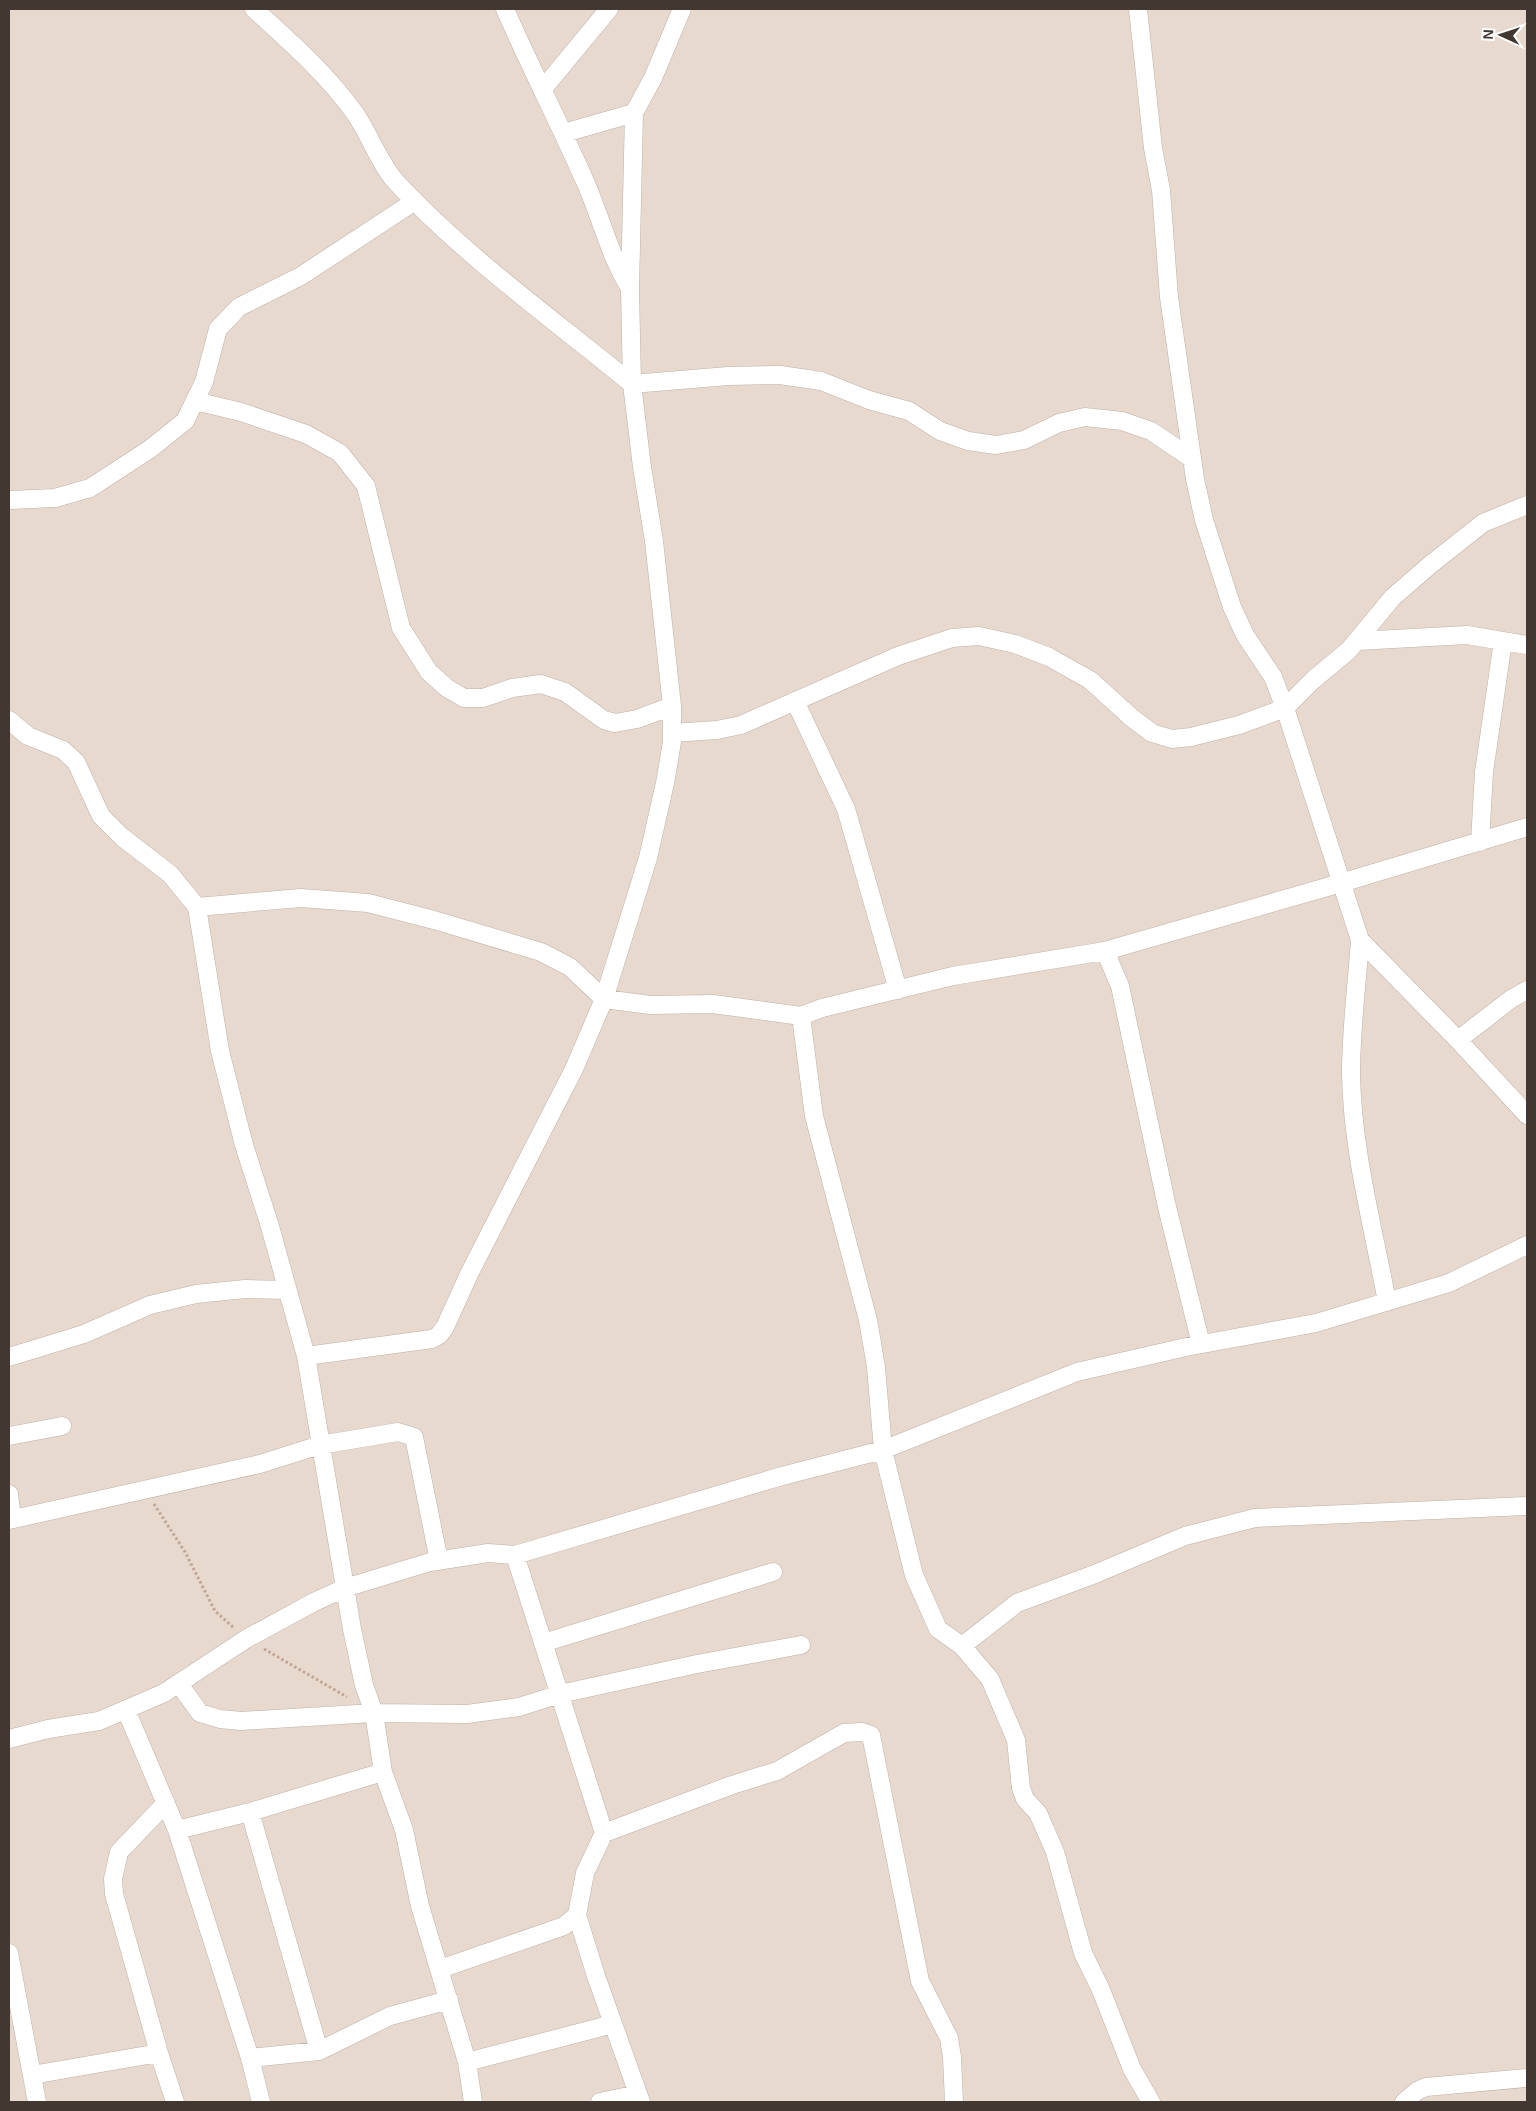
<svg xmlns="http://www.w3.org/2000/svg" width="1536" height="2111" font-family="Arial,sans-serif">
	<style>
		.residential { fill: #e7d9ce }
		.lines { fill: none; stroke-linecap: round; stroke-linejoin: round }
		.minor-casing { stroke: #c0b1a6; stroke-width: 19 }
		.path { stroke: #c1a693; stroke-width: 3; stroke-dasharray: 2.5 2.5; stroke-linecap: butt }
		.minor { stroke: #fff; stroke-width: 18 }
	</style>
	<rect width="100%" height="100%" fill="#f2e9e1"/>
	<path class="residential" d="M 9,9 L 1527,9 L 1527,2102 L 9,2102 Z"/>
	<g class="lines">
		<defs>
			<path id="minor" d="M 254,9 C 289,41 326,73 354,112 C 369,133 380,165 397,183 C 467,258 553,319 632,384 L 728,376 L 780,375 L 821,381 L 869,400 L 909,411 L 940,431 L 968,441 L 996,445 L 1024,440 L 1059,423 L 1085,417 L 1122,421 L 1151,431 L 1191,458
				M 505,9 C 531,69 561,126 587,186 C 602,221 610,256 630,288
				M 1138,9 L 1153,148 L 1161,190 L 1169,297 L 1195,479 L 1204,520 L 1232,607 L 1245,635 L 1273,677 L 1285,708 L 1360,940 L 1458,1040 L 1527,1115
				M 542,90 L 609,9
				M 564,133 L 634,113
				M 195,401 L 241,412 L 306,434 L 340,453 L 366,486 L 401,628 L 429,672 L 447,688 L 464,698 L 483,698 L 512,688 L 541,684 L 565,692 L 604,720 L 615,723 L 637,719 L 672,706
				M 9,500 L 55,498 L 90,488 L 150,449 L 185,421 L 204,382 L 218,329 L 239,307 L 301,276 L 415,201
				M 1357,641 L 1467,635 L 1527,645
				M 795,701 L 846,809 L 898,990
				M 9,720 L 28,736 L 63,750 L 76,762 L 101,816 L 122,837 L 170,874 L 197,907 L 220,1051 L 244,1145 L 269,1223 L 306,1356 L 352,1629 L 364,1685 L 374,1713 L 383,1772 L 404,1830 L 420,1906 L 467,2062 L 473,2102
				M 672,733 L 717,730 L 741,725 L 898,656 L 952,638 L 979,636 L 1015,644 L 1049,657 L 1090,680 L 1132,718 L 1152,733 L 1172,739 L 1191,737 L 1239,725 L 1285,708 L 1313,680 L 1349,650 L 1393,597 L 1430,565 L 1483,523 L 1527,505
				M 1480,842 L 1484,772 L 1503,641
				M 197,907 L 301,898 L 368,903 L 434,920 L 541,952 L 570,967 L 604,999 L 650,1005 L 713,1004 L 801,1016 L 822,1008 L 953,976 L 1105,951 L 1341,883 L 1527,827
				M 1360,940 C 1357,984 1351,1029 1351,1073 C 1352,1150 1373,1226 1387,1302
				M 1105,951 L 1120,986 L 1167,1207 L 1201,1344
				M 801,1016 L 814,1116 L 868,1320 L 876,1367 L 883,1450 L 914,1575 L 938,1629 L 962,1646 L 990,1679 L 1016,1740 L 1021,1788 L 1025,1799 L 1038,1813 L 1055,1852 L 1083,1953 L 1101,1990 L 1132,2069 L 1151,2102
				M 1458,1040 L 1511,999 L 1527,990
				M 306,1356 L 432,1339 L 439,1335 L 445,1327 L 470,1272 L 574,1069 L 604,999 L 648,858 L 665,783 L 672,742 L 672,706 L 654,541 L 642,467 L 632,384 L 630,289 L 634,113 L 653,78 L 682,9
				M 9,1357 L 84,1334 L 150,1305 L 196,1294 L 245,1289 L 287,1290
				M 9,1436 L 62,1426
				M 9,1494 L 12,1519
				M 9,1520 L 260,1464 L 320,1445 L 398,1432 L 414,1437 L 439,1561
				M 515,1555 L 604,1833
				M 543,1643 L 773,1572
				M 962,1646 L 1017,1603 L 1095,1574 L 1185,1536 L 1255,1518 L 1527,1506
				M 179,1684 L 200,1713 L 220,1719 L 241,1721 L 374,1713 L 467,1714 L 519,1707 L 560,1694 L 697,1664 L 801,1645
				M 126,1710 L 177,1830 L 250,2058 L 261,2102
				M 9,1739 L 48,1729 L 99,1721 L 164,1693 L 246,1639 L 314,1602 L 345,1588 L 430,1562 L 488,1553 L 515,1555 L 782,1476 L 883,1450 L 1077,1372 L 1186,1347 L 1316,1323 L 1449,1283 L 1527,1245
				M 166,1803 L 119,1852 L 113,1879 L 114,1894 L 159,2053 L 175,2102
				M 250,1812 L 319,2051
				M 177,1830 L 250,1812 L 383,1772
				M 577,1915 L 596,1976 L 641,2102
				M 9,1953 L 37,2102
				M 440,1969 L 564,1926 L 577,1915 L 585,1873 L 604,1833 L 732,1785 L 777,1771 L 844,1733 L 862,1732 L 871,1735 L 920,1981 L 949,2038 L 952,2057 L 954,2102
				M 250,2058 L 319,2051 L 390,2016 L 449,2000
				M 467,2062 L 613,2024
				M 32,2075 L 159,2053
				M 600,2102 L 638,2094
				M 1404,2102 L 1417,2091 L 1426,2087 L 1527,2078"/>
		</defs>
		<use href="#minor" class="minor-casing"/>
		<path class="path" d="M 154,1504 L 185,1552 L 215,1611 L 234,1628
			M 264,1649 L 347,1697"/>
		<use href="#minor" class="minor"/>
	</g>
	<rect width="1536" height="2111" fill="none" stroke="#433831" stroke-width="20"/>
	<g transform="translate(1501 35) rotate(273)" stroke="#ffffff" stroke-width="4" paint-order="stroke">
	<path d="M0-4L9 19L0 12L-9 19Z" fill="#433831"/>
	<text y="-8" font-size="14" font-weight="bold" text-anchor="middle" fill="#433831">N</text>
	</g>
</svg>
